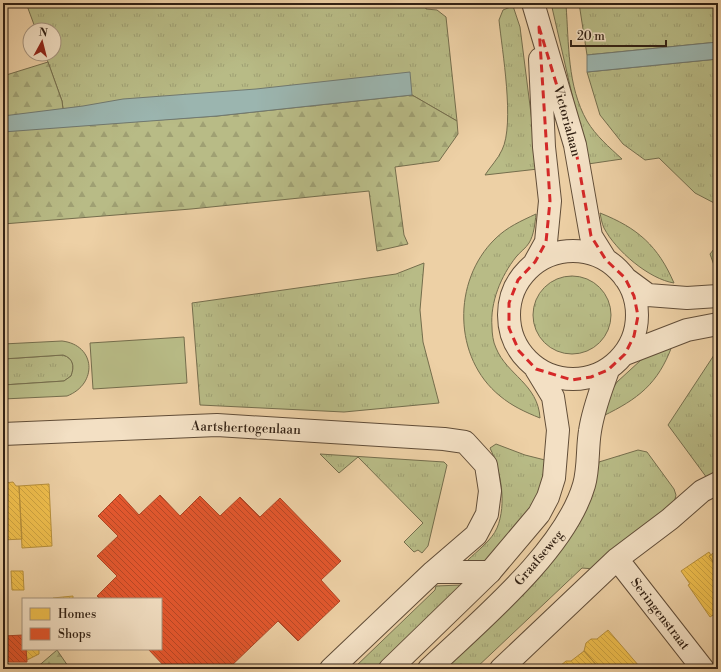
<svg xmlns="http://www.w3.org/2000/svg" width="721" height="672" font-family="'Libre Bodoni',serif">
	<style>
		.grass { fill: url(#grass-tufts); stroke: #756e4d }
		.forest { fill: url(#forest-firs); stroke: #756e4d }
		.pitch { fill: #b8bb86; stroke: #756e4d }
		.water { fill: #9bb5af; stroke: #717a71 }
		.homes { fill: url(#homes-back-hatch); stroke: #b8913d }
		.shops { fill: url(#shops-back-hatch); stroke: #af4726 }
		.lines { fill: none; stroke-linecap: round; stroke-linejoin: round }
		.minor-casing { stroke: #614d38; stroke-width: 24 }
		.tertiary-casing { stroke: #614d38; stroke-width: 24 }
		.minor { stroke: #f3e0c4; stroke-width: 22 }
		.tertiary { stroke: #f3e0c4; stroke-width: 22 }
		.marked { fill: none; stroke: #d62828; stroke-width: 3; stroke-dasharray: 8 5; stroke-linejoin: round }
		.labels { text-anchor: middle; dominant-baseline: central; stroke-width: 4; stroke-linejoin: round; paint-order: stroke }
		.street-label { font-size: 13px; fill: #322114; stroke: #f3e0c4 }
	</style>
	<defs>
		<pattern id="grass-tufts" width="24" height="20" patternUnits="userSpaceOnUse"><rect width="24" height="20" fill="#b8bb86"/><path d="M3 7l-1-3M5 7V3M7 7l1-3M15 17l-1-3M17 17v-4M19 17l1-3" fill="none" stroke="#9fa073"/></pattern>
		<pattern id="forest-firs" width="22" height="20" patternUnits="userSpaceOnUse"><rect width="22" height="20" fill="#b8bb86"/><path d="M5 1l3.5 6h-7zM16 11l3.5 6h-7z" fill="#9fa073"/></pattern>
		<pattern id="homes-back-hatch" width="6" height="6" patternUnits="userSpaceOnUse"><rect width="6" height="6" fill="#f2c14e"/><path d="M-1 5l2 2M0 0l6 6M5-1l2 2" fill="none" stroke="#d0a643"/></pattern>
		<pattern id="shops-back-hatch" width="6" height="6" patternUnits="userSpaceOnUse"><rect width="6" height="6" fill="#e4572e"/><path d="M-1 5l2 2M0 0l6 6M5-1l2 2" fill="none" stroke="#b94826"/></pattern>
	</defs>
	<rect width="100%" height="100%" fill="#edd0a5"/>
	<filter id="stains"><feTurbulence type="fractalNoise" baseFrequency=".005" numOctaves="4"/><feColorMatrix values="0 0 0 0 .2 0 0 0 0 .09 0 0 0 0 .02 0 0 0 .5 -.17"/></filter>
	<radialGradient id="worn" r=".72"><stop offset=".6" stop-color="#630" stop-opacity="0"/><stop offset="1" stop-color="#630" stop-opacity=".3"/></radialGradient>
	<path class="grass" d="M 26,3 L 425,3 L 426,9 L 437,10 L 446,17 L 457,121 L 412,95 L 217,116 L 63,109 L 62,101 L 45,54 L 54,54 L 54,30 L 36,30 Z
		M 551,3 L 565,3 L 566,5 C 569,43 567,86 587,121 C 596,136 609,147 622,159 L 588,164 Z
		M 579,3 L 718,3 L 718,42 L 587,55 Z
		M 513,6 L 520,27 L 538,169 L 485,175 C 490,167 498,159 502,150 C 515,124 502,50 499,20 L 503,10 Z
		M 718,59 L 718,205 L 695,193 L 659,158 L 645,160 L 623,144 L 600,115 L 587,72 Z
		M 600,213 C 638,228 658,246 674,283 C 649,279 616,251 604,228 C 602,224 601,218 600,213 Z
		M 536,214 C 535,223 534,235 529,243 C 526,248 520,252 516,257 C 501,276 490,302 492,327 C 492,333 493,342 496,348 C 507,375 538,384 540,418 C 525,412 512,406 500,396 C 453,358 452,281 495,239 C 507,227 521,221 536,214 Z
		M 718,244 L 718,283 L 717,283 L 715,268 L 710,254 Z
		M 424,263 L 420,310 L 423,342 L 439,403 L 344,412 L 200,405 L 192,303 L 396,274 Z
		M533 315a39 39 0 1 1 78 0a39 39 0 1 1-78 0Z
		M 672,346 C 658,384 638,399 603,416 L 608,396 L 617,382 L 641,360 L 656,351 Z
		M 718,349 L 718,472 L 707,478 L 668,425 Z
		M 63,355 C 73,358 75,366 71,376 L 64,381 L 3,385 L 3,359 Z
		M 496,444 L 525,455 L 545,460 C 544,470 543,481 539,491 C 531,516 505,541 488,561 L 469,562 L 468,560 C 477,551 492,540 497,528 C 507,504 501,471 490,448 Z
		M 638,450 L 647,452 L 674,489 L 676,495 L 674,503 L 594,569 L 582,568 L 475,669 L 441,669 L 595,485 L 599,462 Z
		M 320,454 L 444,462 L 447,465 L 428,546 L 422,553 L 418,550 L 414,552 L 404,542 L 423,523 L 358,457 L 339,473 Z
		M 461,585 L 462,586 L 377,669 L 353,669 L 435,590 L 436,586 Z"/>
	<path class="forest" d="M 48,62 L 62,101 L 63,109 L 68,126 L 217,116 L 412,95 L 457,121 L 458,134 L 439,161 L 395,167 L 404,235 L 408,244 L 377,251 L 369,191 L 191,209 L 3,224 L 3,76 Z
		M 57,650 L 70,669 L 35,669 Z"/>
	<path class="pitch" d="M 184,337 L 187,383 L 93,389 L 90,343 Z
		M 62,341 C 96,345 98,384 67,396 L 3,399 L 3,385 L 64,381 L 71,376 C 75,366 73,358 63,355 L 3,359 L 3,344 Z"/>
	<path class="water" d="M 718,42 L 718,59 L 587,72 L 587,55 Z
		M 410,72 L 412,95 L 217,116 L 3,132 L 3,116 L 83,106 L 123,99 L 256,89 Z"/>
	<path class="homes" d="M 13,482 L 16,486 L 19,486 L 22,539 L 3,540 L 3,485 L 5,483 Z
		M 49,484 L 52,546 L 22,548 L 19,486 Z
		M 718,550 L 718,569 L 709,556 Z
		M 709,552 L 711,555 L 709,556 L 718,569 L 718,612 L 710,617 L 688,585 L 690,584 L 681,571 Z
		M 11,571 L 23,571 L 24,590 L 12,590 Z
		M 73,596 L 73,599 L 53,599 L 53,598 Z
		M 608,630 L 639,666 L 635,669 L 600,669 L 584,651 L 586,643 L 591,639 L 597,639 Z
		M 26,649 L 39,649 L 39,654 L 27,660 Z
		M 584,651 L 600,669 L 560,669 L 560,666 L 566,661 L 571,661 Z"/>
	<path class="shops" d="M 120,494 L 139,515 L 160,495 L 180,516 L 200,496 L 220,516 L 240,497 L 260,517 L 280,498 L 341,561 L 321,580 L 340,601 L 298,641 L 278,621 L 228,669 L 167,669 L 148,649 L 161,649 L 161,599 L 100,599 L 97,596 L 117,576 L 97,556 L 118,536 L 98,516 Z
		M 23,635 L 23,649 L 26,649 L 27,662 L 9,662 L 3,657 L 3,636 Z"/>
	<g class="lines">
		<defs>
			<path id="minor" d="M 3,434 L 217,425 L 444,439 L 465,442 L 486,465 L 490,491 L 487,514 L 476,535 L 433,572 L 331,669
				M 617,559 L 703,669
				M 433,572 L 490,572
				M 501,669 L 617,559 L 670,519 L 702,491 L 718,483"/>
			<path id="tertiary" d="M 533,3 L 575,145 L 591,236 L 606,260
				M509 315a64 64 0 1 1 128 0a64 64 0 1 1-128 0Z
				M 535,262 L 546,242 L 550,201 L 544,147 L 540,59
				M 625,278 L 648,295 L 687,298 L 718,296
				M 625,354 L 687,330 L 718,324
				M 390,669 L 490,572 L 539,514 L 548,497 L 554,478 L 558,430 L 553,397 L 536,369
				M 429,669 C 478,622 565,551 584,485 C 589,468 587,448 590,431 C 593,410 601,390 608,370"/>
		</defs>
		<use href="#minor" class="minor-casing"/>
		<use href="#tertiary" class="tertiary-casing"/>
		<use href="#minor" class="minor"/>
		<use href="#tertiary" class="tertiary"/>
	</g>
	<path class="marked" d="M 539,27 L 575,145 L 591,236 L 606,260 L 625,278 L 634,296 L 638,316 L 634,336 L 625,354 L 608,370 L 591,377 L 572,380 L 536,369 L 519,351 L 509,328 L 509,303 L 518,280 L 535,262 L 546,242 L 550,201 Z"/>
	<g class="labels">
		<g class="street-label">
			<text transform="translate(567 121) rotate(75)">Victorialaan</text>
			<text transform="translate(246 428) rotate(2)">Aartshertogenlaan</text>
			<text transform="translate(539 558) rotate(-50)">Graafseweg</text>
			<text transform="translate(660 614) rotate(52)">Seringenstraat</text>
		</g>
	</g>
	<rect width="721" height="672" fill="none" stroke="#edd0a5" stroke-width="16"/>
	<rect x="4" y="4" width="713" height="664" fill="none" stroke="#322114" stroke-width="2"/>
	<rect x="8" y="8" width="705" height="656" fill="none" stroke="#322114"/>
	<rect x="22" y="598" width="140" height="52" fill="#f3e0c4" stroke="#a6947e"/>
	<rect x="30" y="608" width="20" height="12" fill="#f2c14e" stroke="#a6947e"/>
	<text x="58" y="618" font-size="12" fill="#322114">Homes</text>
	<rect x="30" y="628" width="20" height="12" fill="#e4572e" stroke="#a6947e"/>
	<text x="58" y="638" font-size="12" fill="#322114">Shops</text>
	<g transform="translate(42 42) rotate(7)"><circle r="19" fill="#f3e0c4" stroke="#a6947e"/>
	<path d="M0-3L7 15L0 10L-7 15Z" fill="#8f2418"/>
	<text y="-6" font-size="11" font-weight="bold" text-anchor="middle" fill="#322114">N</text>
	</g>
	<path d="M571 40v6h95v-6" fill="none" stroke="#322114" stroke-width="2"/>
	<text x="577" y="40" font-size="12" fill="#322114" stroke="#f3e0c4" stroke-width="3" paint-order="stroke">20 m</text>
	<rect width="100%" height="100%" filter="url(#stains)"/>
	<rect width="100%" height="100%" fill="url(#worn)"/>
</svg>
